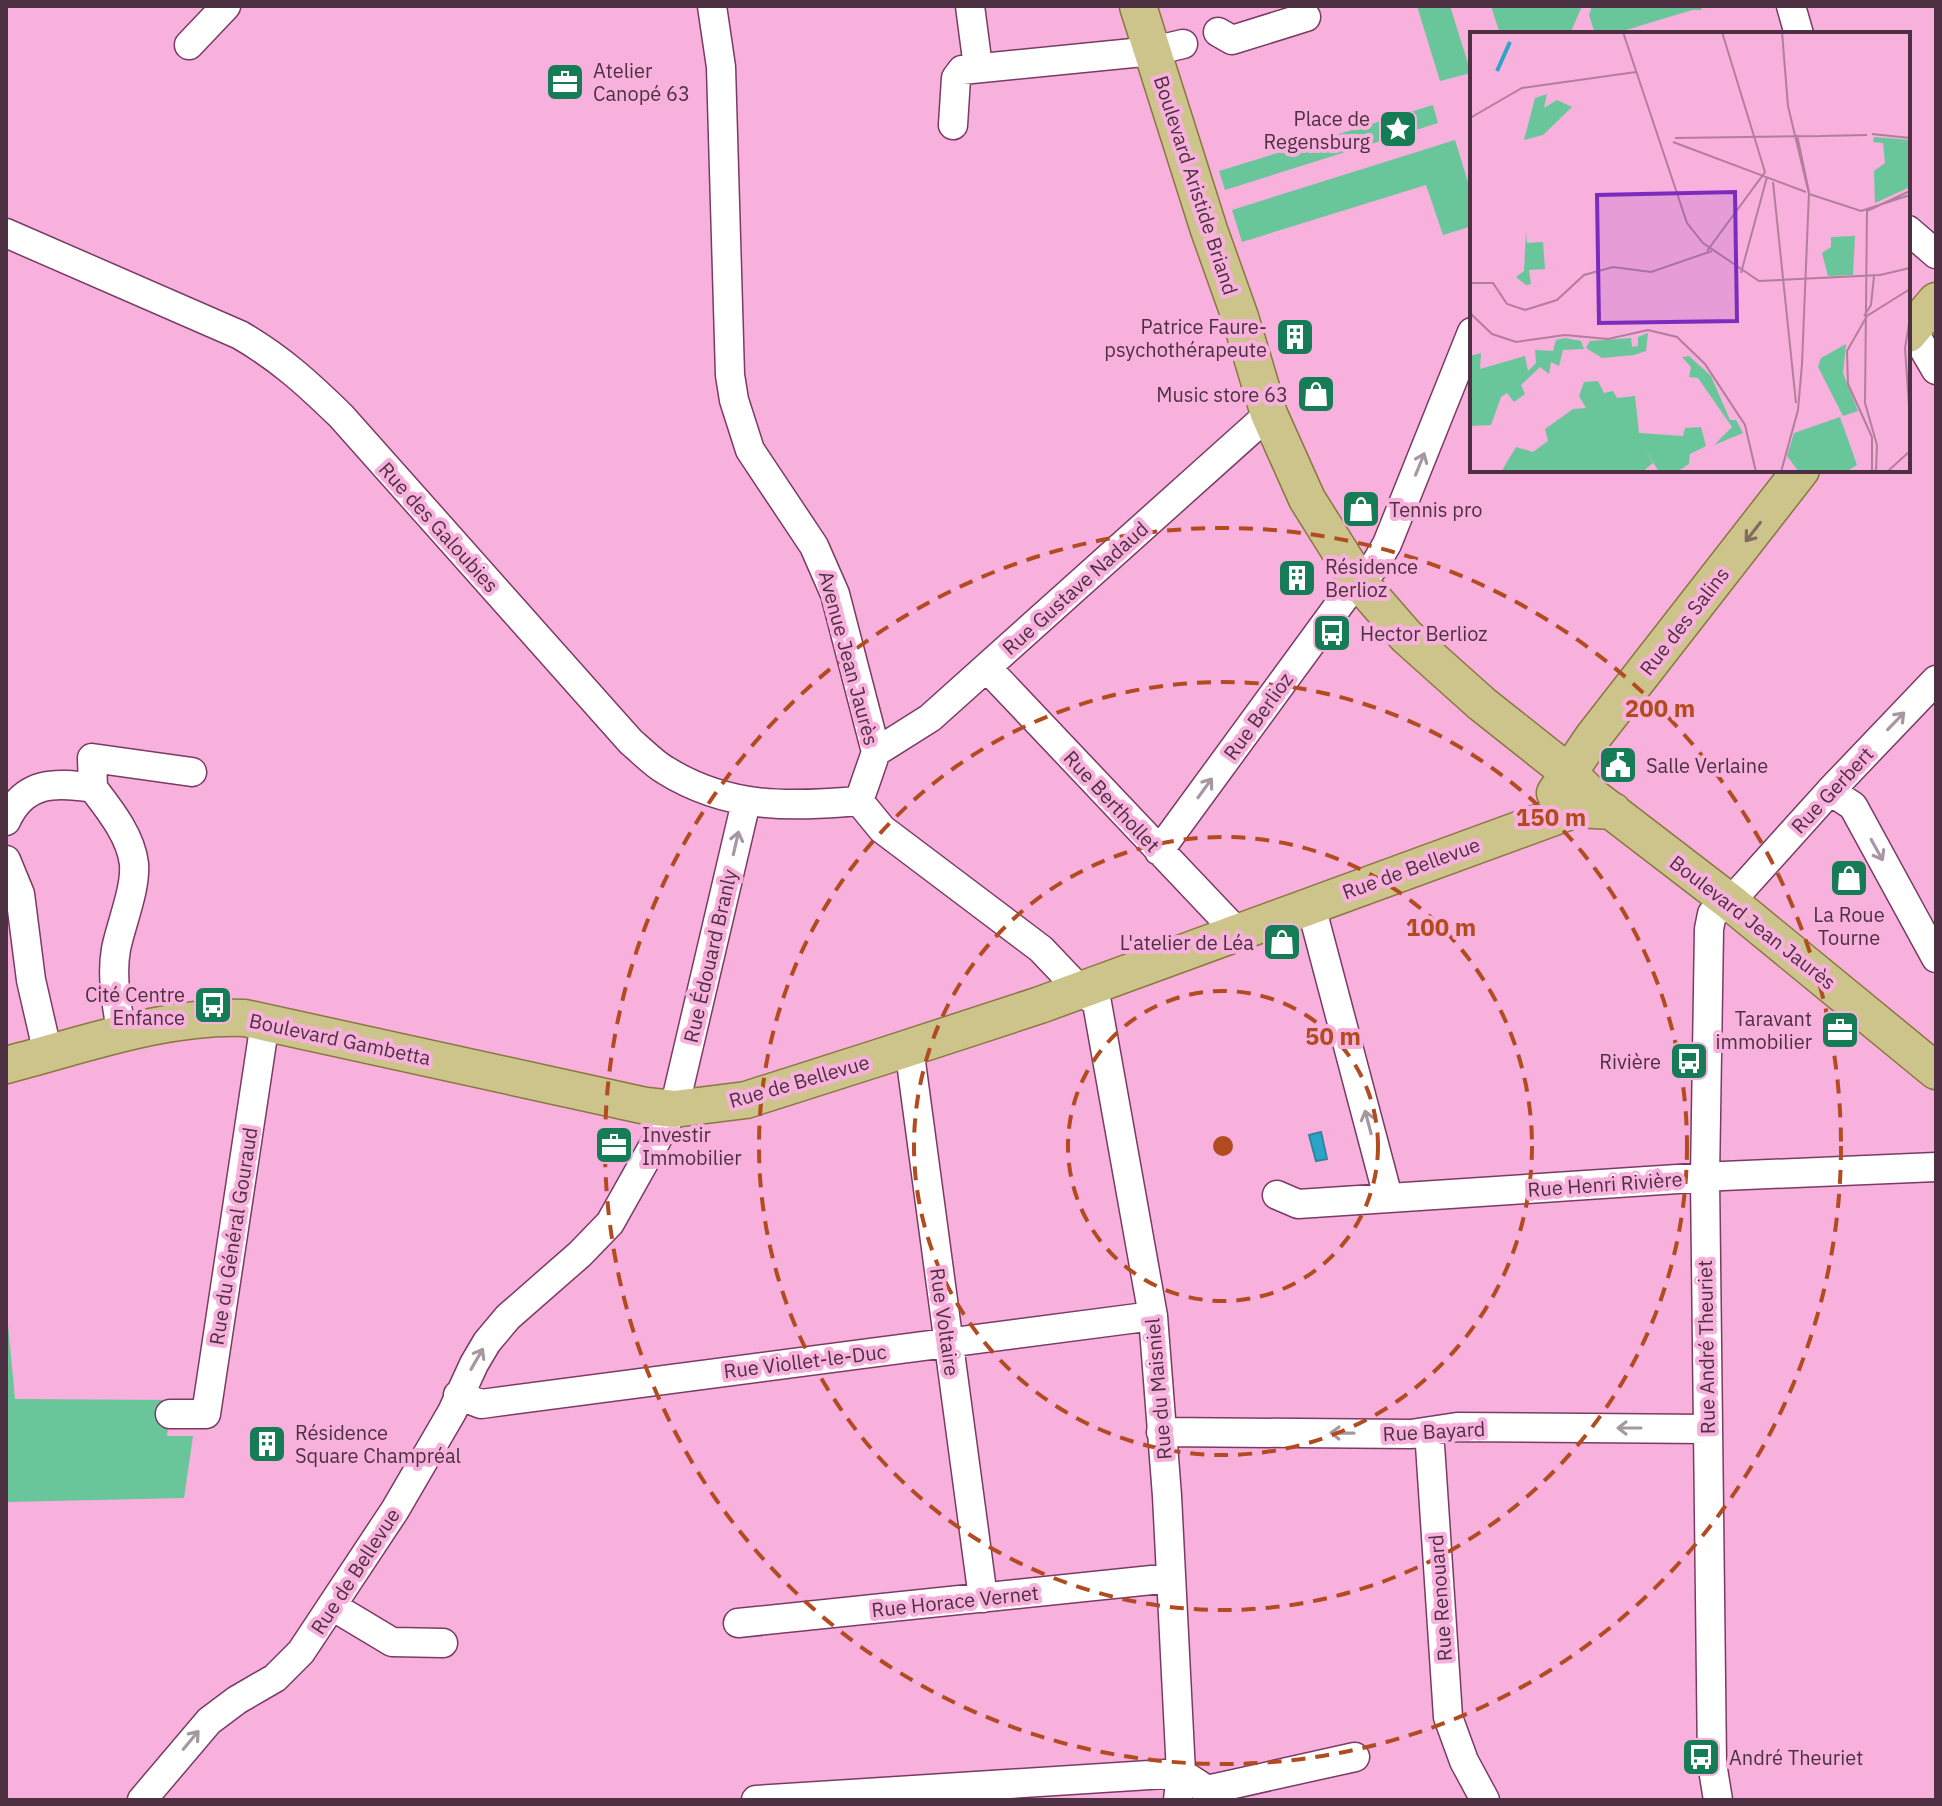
<svg xmlns="http://www.w3.org/2000/svg" width="1942" height="1806" font-family="'IBM Plex Sans',sans-serif">
	<style>
		.green { fill: #68c69a }
		.water { fill: #2ba5c7; stroke: #35829f; stroke-width: 2 }
		.lines { fill: none; stroke-linecap: round; stroke-linejoin: round }
		.minor-casing { stroke: #793b64; stroke-width: 31 }
		.major-casing { stroke: #89773f; stroke-width: 39 }
		.minor { stroke: #fff; stroke-width: 28 }
		.major { stroke: #ccc48b; stroke-width: 36 }
		.oneway { stroke: #a698a0 }
		.oneway2 { stroke: #806b5f }
		.ring { fill: none; stroke: #b24b1f; stroke-width: 4; stroke-dasharray: 14 10 }
		.labels { text-anchor: middle; dominant-baseline: central; stroke-width: 8; stroke-linejoin: round; paint-order: stroke }
		.poi-label { font-size: 20px; fill: #4d3042; stroke: #f8b0dc; text-anchor: start }
		.street-label { font-size: 20px; fill: #4d3042; stroke: #f8b0dc }
		.inset-river { fill: none; stroke: #2ba5c7; stroke-width: 4 }
		.inset-road { fill: none; stroke: #b47d9e; stroke-width: 2 }
		.view { fill: #7b2cbf; fill-opacity: 0.15; stroke: #7b2cbf; stroke-width: 4 }
		.inset-edge { fill: none; stroke: #4d3042; stroke-width: 4 }
		.centre { fill: #b24b1f; stroke: #f8b0dc; stroke-width: 4 }
		.ring-label { font-size: 24px; text-anchor: middle; font-weight: bold; fill: #b24b1f; stroke: #f8b0dc; stroke-width: 8; stroke-linejoin: round; paint-order: stroke }
	</style>
	<rect width="100%" height="100%" fill="#f8b0dc"/>
	<path class="green" d="M 1417,6 L 1450,6 L 1471,73 L 1440,81 Z
		M 1491,6 L 1582,6 L 1570,34 L 1500,34 Z
		M 1592,6 L 1700,6 L 1702,10 L 1692,10 L 1613,34 L 1595,34 L 1589,15 Z
		M 1433,105 L 1438,123 L 1225,190 L 1219,171 Z
		M 1455,140 L 1472,195 L 1472,226 L 1443,235 L 1426,185 L 1242,242 L 1232,210 Z
		M 6,1304 L 15,1399 L 172,1400 L 167,1436 L 193,1436 L 184,1498 L 6,1502 Z"/>
	<path class="water" d="M 1321,1132 L 1327,1159 L 1316,1161 L 1309,1135 Z"/>
	<g class="lines">
		<defs>
			<path id="minor" d="M 712,6 L 721,67 L 730,375 L 734,400 L 750,450 L 814,546 L 835,594 L 876,752 L 859,801 L 882,829 L 1041,949 L 1080,990 L 1097,1003 L 1153,1316 L 1167,1496 L 1181,1773 L 1178,1800
				M 970,6 L 978,67
				M 1791,6 L 1799,34
				M 1218,32 L 1232,40 L 1306,17
				M 189,45 L 226,6
				M 953,125 L 956,78 L 962,70 L 1153,51 L 1183,44
				M 1908,230 L 1936,254
				M 6,233 L 240,335 C 281,359 307,383 341,416 L 631,742 C 642,751 653,763 665,770 C 728,809 788,807 859,801
				M 1912,329 L 1936,370
				M 987,668 L 1238,933
				M 876,752 L 930,718 L 1269,414
				M 93,788 L 92,758 L 192,772
				M 1830,791 L 1853,806 L 1936,958
				M 6,821 C 24,781 55,782 93,788 C 109,809 131,836 134,864 C 136,889 121,924 116,949 C 111,977 117,1008 122,1035
				M 1159,851 L 1347,594 L 1373,568 L 1387,544 L 1472,332
				M 6,860 L 20,894 L 31,980 L 48,1054
				M 1311,906 L 1388,1197
				M 909,1047 L 983,1598
				M 1277,1195 L 1298,1204 L 1723,1176 L 1936,1167
				M 458,1395 L 481,1404 L 1153,1316
				M 170,1414 L 206,1414 L 265,1022
				M 1161,1432 L 1411,1434 L 1457,1427 L 1707,1429
				M 1427,1432 L 1430,1445 L 1448,1717 L 1464,1761 L 1485,1800
				M 332,1606 L 392,1642 L 443,1643
				M 738,1623 L 1171,1578
				M 142,1800 L 209,1721 L 237,1700 L 275,1678 L 301,1652 L 395,1510 L 452,1412 L 474,1364 L 487,1342 L 508,1317 L 580,1254 L 610,1223 L 674,1109 L 746,802
				M 756,1800 L 1181,1773 L 1207,1790 L 1355,1757
				M 1718,1800 L 1712,1763 L 1705,1178 L 1709,929 L 1712,914 L 1730,902 L 1830,791 L 1936,680"/>
			<path id="major" d="M 1138,6 L 1209,230 L 1240,317 L 1269,414 L 1307,499 L 1359,582 L 1406,636 L 1482,704 L 1569,773 L 1592,796 L 1730,902 L 1936,1071
				M 1908,334 L 1936,301
				M 1555,793 L 1593,737 L 1801,470
				M 6,1065 C 84,1045 164,1015 245,1018 L 646,1106 L 674,1109 L 746,1100 L 887,1055 L 1040,1005 L 1576,809 L 1613,811"/>
		</defs>
		<use href="#minor" class="minor-casing"/>
		<use href="#major" class="major-casing"/>
		<use href="#minor" class="minor"/>
		<use href="#major" class="major"/>
	</g>
	<defs><path id="oneway-shaft" d="M-6 0H5M1.5-3L5.5 0L1.5 3" fill="none" stroke-width="1.6" stroke-linecap="round" stroke-linejoin="round" transform="scale(2)"/></defs>
	<g class="oneway">
		<use href="#oneway-shaft" transform="translate(1420 464) rotate(-68)"/>
		<use href="#oneway-shaft" transform="translate(1896 721) rotate(-46)"/>
		<use href="#oneway-shaft" transform="translate(1205 788) rotate(-54)"/>
		<use href="#oneway-shaft" transform="translate(736 843) rotate(-77)"/>
		<use href="#oneway-shaft" transform="translate(1877 850) rotate(61)"/>
		<use href="#oneway-shaft" transform="translate(1368 1122) rotate(-105)"/>
		<use href="#oneway-shaft" transform="translate(477 1359) rotate(-60)"/>
		<use href="#oneway-shaft" transform="translate(1629 1428) rotate(-180)"/>
		<use href="#oneway-shaft" transform="translate(1342 1433) rotate(-179)"/>
		<use href="#oneway-shaft" transform="translate(191 1740) rotate(-50)"/>
	</g>
	<use class="oneway2" href="#oneway-shaft" transform="translate(1753 532) rotate(128)"/>
	<g class="ring">
		<circle cx="1223" cy="1146" r="155"/>
		<circle cx="1223" cy="1146" r="309"/>
		<circle cx="1223" cy="1146" r="464"/>
		<circle cx="1223" cy="1146" r="618"/>
	</g>
	<defs>
		<symbol id="office-square" viewBox="-11 -11 22 22"><rect x="-9" y="-9" width="18" height="18" rx="4" fill="#167c56" stroke="#f8b0dc"/><path d="M-6-3h4V-5.5h4V-3h4V5H-6ZM-1-4.5V-3h2v-1.5ZM-6 0V1H6V0Z" fill="#fff"/></symbol>
		<symbol id="sight-square" viewBox="-11 -11 22 22"><rect x="-9" y="-9" width="18" height="18" rx="4" fill="#167c56" stroke="#f8b0dc"/><path d="M0-6L1.8-2.2L6-1.7L2.9 1.2L3.7 5.4L0 3.3L-3.7 5.4L-2.9 1.2L-6-1.7L-1.8-2.2Z" fill="#fff"/></symbol>
		<symbol id="building-square" viewBox="-11 -11 22 22"><rect x="-9" y="-9" width="18" height="18" rx="4" fill="#167c56" stroke="#f8b0dc"/><path d="M-4-6H4V6H1V3H-1V6H-4ZM-2.5-4.3h1.7v1.8h-1.7ZM.8-4.3h1.7v1.8H.8ZM-2.5-1h1.7V.8h-1.7ZM.8-1h1.7V.8H.8Z" fill="#fff"/></symbol>
		<symbol id="shop-square" viewBox="-11 -11 22 22"><rect x="-9" y="-9" width="18" height="18" rx="4" fill="#167c56" stroke="#f8b0dc"/><path d="M-5-2.5h2.3a2.7 3.5 0 0 1 5.4 0H5L5.5 6h-11ZM-1.5-2.5h3a1.5 2.3 0 0 0-3 0Z" fill="#fff"/></symbol>
		<symbol id="bus-square" viewBox="-11 -11 22 22"><rect x="-9" y="-9" width="18" height="18" rx="4" fill="#167c56" stroke="#f8b0dc"/><path d="M-5-6H5V4H4V6H2V4H-2V6H-4V4H-5ZM-3.5-4V0h7V-4ZM-3.5 1.2v1.5H-2V1.2ZM2 1.2v1.5H3.5V1.2Z" fill="#fff"/></symbol>
		<symbol id="civic-square" viewBox="-11 -11 22 22"><rect x="-9" y="-9" width="18" height="18" rx="4" fill="#167c56" stroke="#f8b0dc"/><path d="M-.6-6.5H3V-4.5H.6V-3L4-1V1h2V6H-6V1h2V-1L-.6-3ZM-1.2 2.5V6h2.4V2.5Z" fill="#fff"/></symbol>
	</defs>
	<g fill-rule="evenodd">
		<use href="#office-square" x="543" y="60" width="44" height="44"/>
		<use href="#sight-square" x="1376" y="107" width="44" height="44"/>
		<use href="#building-square" x="1273" y="315" width="44" height="44"/>
		<use href="#shop-square" x="1294" y="372" width="44" height="44"/>
		<use href="#shop-square" x="1339" y="487" width="44" height="44"/>
		<use href="#building-square" x="1275" y="556" width="44" height="44"/>
		<use href="#bus-square" x="1310" y="611" width="44" height="44"/>
		<use href="#civic-square" x="1596" y="743" width="44" height="44"/>
		<use href="#shop-square" x="1827" y="856" width="44" height="44"/>
		<use href="#shop-square" x="1260" y="920" width="44" height="44"/>
		<use href="#bus-square" x="191" y="983" width="44" height="44"/>
		<use href="#office-square" x="1818" y="1008" width="44" height="44"/>
		<use href="#bus-square" x="1667" y="1039" width="44" height="44"/>
		<use href="#office-square" x="592" y="1123" width="44" height="44"/>
		<use href="#building-square" x="245" y="1422" width="44" height="44"/>
		<use href="#bus-square" x="1679" y="1735" width="44" height="44"/>
	</g>
	<g class="labels">
		<g class="poi-label">
			<text x="593" y="70">Atelier<tspan x="593" dy="23">Canopé 63</tspan></text>
			<text x="1370" y="118" text-anchor="end">Place de<tspan x="1370" dy="23">Regensburg</tspan></text>
			<text x="1267" y="326" text-anchor="end">Patrice Faure-<tspan x="1267" dy="23">psychothérapeute</tspan></text>
			<text x="1288" y="394" text-anchor="end">Music store 63</text>
			<text x="1389" y="509">Tennis pro</text>
			<text x="1325" y="566">Résidence<tspan x="1325" dy="23">Berlioz</tspan></text>
			<text x="1360" y="633">Hector Berlioz</text>
			<text x="1646" y="765">Salle Verlaine</text>
			<text x="1849" y="914" text-anchor="middle">La Roue<tspan x="1849" dy="23">Tourne</tspan></text>
			<text x="1254" y="942" text-anchor="end">L'atelier de Léa</text>
			<text x="185" y="994" text-anchor="end">Cité Centre<tspan x="185" dy="23">Enfance</tspan></text>
			<text x="1812" y="1018" text-anchor="end">Taravant<tspan x="1812" dy="23">immobilier</tspan></text>
			<text x="1661" y="1061" text-anchor="end">Rivière</text>
			<text x="642" y="1134">Investir<tspan x="642" dy="23">Immobilier</tspan></text>
			<text x="295" y="1432">Résidence<tspan x="295" dy="23">Square Champréal</tspan></text>
			<text x="1729" y="1757">André Theuriet</text>
		</g>
		<g class="street-label">
			<text transform="translate(1196 185) rotate(72)">Boulevard Aristide Briand</text>
			<text transform="translate(439 527) rotate(48)">Rue des Galoubies</text>
			<text transform="translate(1075 588) rotate(-42)">Rue Gustave Nadaud</text>
			<text transform="translate(1684 621) rotate(-52)">Rue des Salins</text>
			<text transform="translate(849 658) rotate(75)">Avenue Jean Jaurès</text>
			<text transform="translate(1258 716) rotate(-54)">Rue Berlioz</text>
			<text transform="translate(1832 790) rotate(-47)">Rue Gerbert</text>
			<text transform="translate(1112 801) rotate(47)">Rue Berthollet</text>
			<text transform="translate(1411 868) rotate(-20)">Rue de Bellevue</text>
			<text transform="translate(1753 922) rotate(38)">Boulevard Jean Jaurès</text>
			<text transform="translate(710 956) rotate(-77)">Rue Édouard Branly</text>
			<text transform="translate(340 1039) rotate(12)">Boulevard Gambetta</text>
			<text transform="translate(799 1081) rotate(-16)">Rue de Bellevue</text>
			<text transform="translate(1605 1184) rotate(-4)">Rue Henri Rivière</text>
			<text transform="translate(233 1236) rotate(-81)">Rue du Général Gouraud</text>
			<text transform="translate(945 1322) rotate(82)">Rue Voltaire</text>
			<text transform="translate(1706 1347) rotate(-91)">Rue André Theuriet</text>
			<text transform="translate(805 1361) rotate(-7)">Rue Viollet-le-Duc</text>
			<text transform="translate(1158 1389) rotate(-95)">Rue du Maisniel</text>
			<text transform="translate(1434 1431) rotate(-3)">Rue Bayard</text>
			<text transform="translate(355 1571) rotate(-57)">Rue de Bellevue</text>
			<text transform="translate(1440 1598) rotate(-94)">Rue Renouard</text>
			<text transform="translate(955 1601) rotate(-6)">Rue Horace Vernet</text>
		</g>
	</g>
	<g transform="translate(1470 32)">
		<rect width="440" height="440" fill="#f8b0dc"/>
		<path d="M 77,62 L 74,76 L 87,68 L 102,75 L 73,103 L 54,108 L 65,66 ZM 404,105 L 440,108 L 440,155 L 405,171 L 404,139 L 415,131 L 413,111 L 403,110 ZM 56,200 L 57,211 L 73,210 L 75,237 L 59,238 L 61,252 L 56,253 L 46,245 L 54,239 ZM 385,204 L 383,243 L 358,244 L 352,221 L 361,215 L 361,205 ZM 178,301 L 176,319 L 164,323 L 132,326 L 116,316 L 120,309 L 161,306 L 162,315 L 168,314 L 168,305 ZM 95,306 L 111,309 L 114,317 L 93,318 L 89,334 L 81,330 L 79,342 L 70,335 L 51,353 L 55,362 L 44,370 L 37,361 L 31,365 L 21,393 L 0,394 L 0,324 L 11,321 L 10,337 L 55,324 L 58,339 L 66,331 L 65,318 L 83,319 L 86,308 ZM 376,312 L 373,341 L 388,379 L 373,384 L 348,335 L 351,326 ZM 219,324 L 241,344 L 260,388 L 266,388 L 273,401 L 244,413 L 262,395 L 228,346 L 219,345 L 221,335 L 212,325 ZM 128,349 L 134,361 L 143,359 L 147,366 L 165,364 L 169,401 L 213,404 L 215,396 L 231,395 L 236,414 L 220,422 L 219,432 L 207,440 L 189,440 L 172,412 L 183,431 L 172,440 L 31,440 L 46,415 L 63,420 L 78,409 L 75,397 L 103,377 L 116,376 L 109,364 L 114,350 ZM 370,385 L 387,433 L 376,440 L 329,440 L 317,424 L 324,401 Z" fill="#68c69a"/>
		<path class="inset-river" d="M 27,39 L 40,10"/>
		<path class="inset-road" d="M 153,0 L 217,191 L 233,211 L 289,249 L 410,243 L 440,236M 312,0 L 318,74 L 339,162 L 391,179 L 440,163M 0,86 L 52,56 L 166,40M 402,102 L 440,106M 351,104 L 397,103M 205,106 L 354,104M 203,110 L 336,160M 303,150 L 326,371M 237,219 L 295,140 L 252,0M 271,241 L 297,145M 0,251 L 23,251 L 37,272 L 55,278 L 87,268 L 114,243 L 143,235 L 181,240 L 242,219M 0,281 L 22,302 L 46,310 L 95,303 L 138,307 L 178,298 L 207,305 L 235,332 L 275,393 L 286,440M 394,284 L 401,273 L 404,244M 440,286 L 435,316 L 440,388M 440,291 L 440,384M 311,440 L 328,378 L 332,332 L 339,160 L 327,103M 402,440 L 402,405 L 378,352 L 377,319 L 397,284 L 440,257M 406,440 L 407,413 L 395,371 L 397,179 L 440,159M 417,440 L 440,419"/>
		<path class="view" d="M 265,160 L 267,289 L 129,291 L 127,163 Z"/>
		<rect width="440" height="440" class="inset-edge"/>
	</g>
	<circle cx="1223" cy="1146" r="12" class="centre"/>
	<g class="ring-label">
		<text x="1660" y="717">200 m</text>
		<text x="1551" y="826">150 m</text>
		<text x="1441" y="936">100 m</text>
		<text x="1333" y="1045">50 m</text>
	</g>
	<rect width="1942" height="1806" fill="none" stroke="#4d3042" stroke-width="16"/>
</svg>
